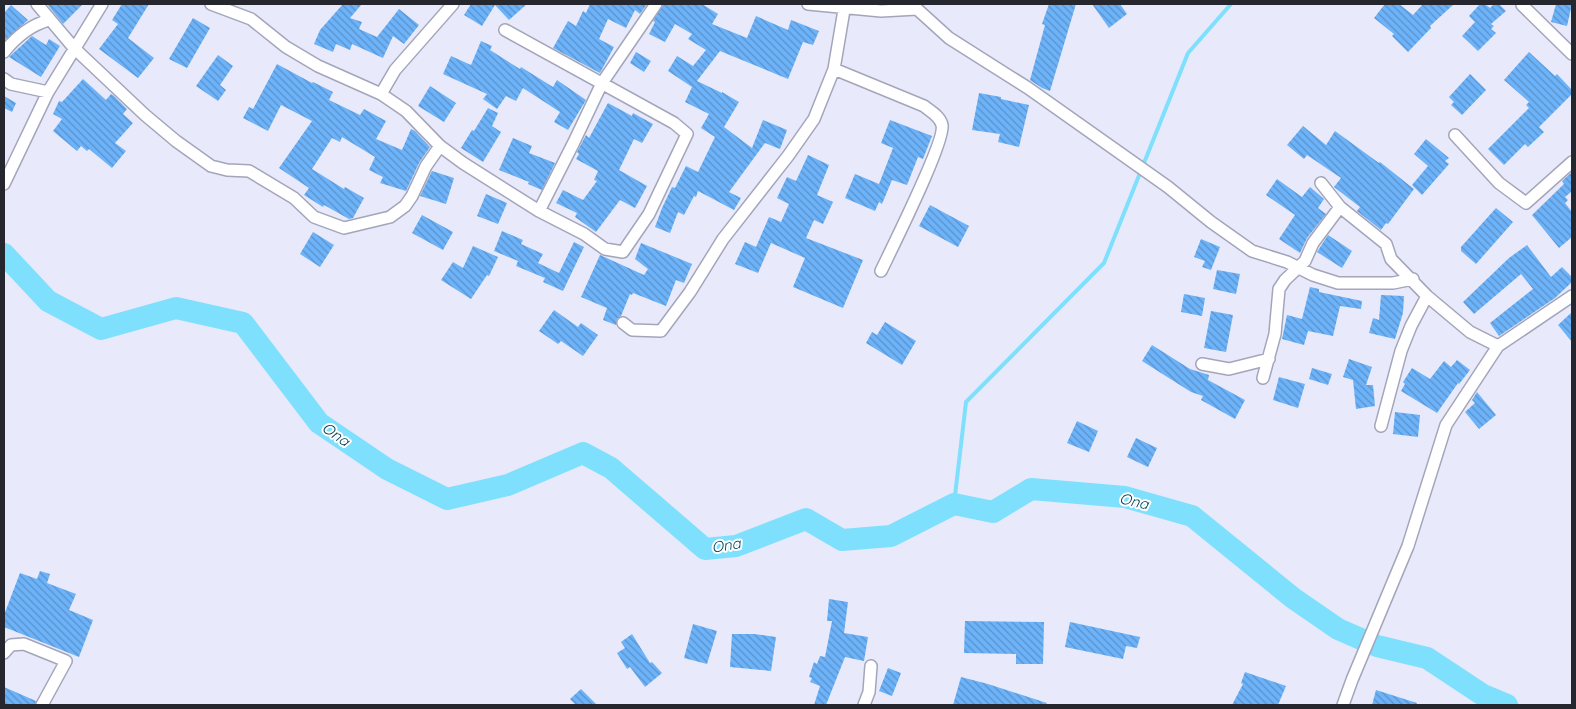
<svg xmlns="http://www.w3.org/2000/svg" width="1576" height="709" font-family="Quicksand,sans-serif">
	<style>
		.lines { fill: none; stroke-linecap: round; stroke-linejoin: round }
		.stream { stroke: #7ee0fc; stroke-width: 4 }
		.river { stroke: #7ee0fc; stroke-width: 22 }
		.building { fill: url(#building-back-hatch) }
		.street-casing { stroke: #a3a5ba; stroke-width: 14 }
		.street { stroke: #fff; stroke-width: 11 }
		.labels { text-anchor: middle; dominant-baseline: central; stroke-width: 4; stroke-linejoin: round; paint-order: stroke }
		.water-label { font-size: 15px; font-style: italic; fill: #064452; stroke: #fff }
	</style>
	<defs>
		<pattern id="building-back-hatch" width="6" height="6" patternUnits="userSpaceOnUse" patternTransform="scale(1.25)"><rect width="6" height="6" fill="#6db3f9"/><path d="M-1 5l2 2M0 0l6 6M5-1l2 2" fill="none" stroke="#5991ca"/></pattern>
	</defs>
	<rect width="100%" height="100%" fill="#e8eafb"/>
	<g class="lines">
		<path class="stream" d="M 954,504 L 966,402 L 1104,263 L 1188,53 L 1231,4"/>
		<path class="river" d="M 4,254 L 48,301 L 101,329 L 176,308 L 243,323 L 319,423 L 387,469 L 447,499 L 508,485 L 583,453 L 611,468 L 705,549 L 736,546 L 806,519 L 842,540 L 891,536 L 954,504 L 993,512 L 1031,489 L 1125,497 L 1192,516 L 1293,598 L 1338,629 L 1377,646 L 1427,658 L 1483,695 L 1507,705"/>
	</g>
	<path class="building" d="M 47,4 L 83,4 L 63,24 Z
		M 122,4 L 149,4 L 128,38 L 154,58 L 138,78 L 99,49 L 118,24 L 112,20 Z
		M 343,4 L 362,4 L 350,18 L 362,22 L 359,29 L 377,37 L 399,9 L 419,25 L 404,44 L 393,36 L 383,58 L 352,44 L 350,50 L 336,44 L 333,52 L 314,44 L 320,30 Z
		M 471,4 L 527,4 L 509,20 L 495,5 L 482,26 L 464,15 Z
		M 590,4 L 647,4 L 640,14 L 635,10 L 626,28 L 608,19 L 599,39 L 614,47 L 600,73 L 553,48 L 568,21 L 576,26 L 583,11 L 586,13 Z
		M 663,4 L 702,4 L 718,14 L 712,24 L 747,38 L 756,16 L 788,30 L 791,20 L 819,31 L 813,45 L 803,42 L 788,79 L 720,51 L 697,81 L 722,93 L 722,92 L 739,102 L 724,127 L 752,148 L 763,120 L 787,130 L 780,149 L 765,143 L 729,192 L 741,198 L 734,210 L 698,191 L 696,197 L 694,196 L 684,215 L 678,212 L 670,233 L 655,227 L 662,208 L 672,187 L 675,188 L 686,166 L 698,172 L 715,137 L 701,128 L 709,114 L 685,102 L 693,85 L 692,87 L 668,71 L 677,56 L 693,66 L 706,50 L 688,39 L 692,34 L 675,24 L 665,42 L 649,34 L 655,22 L 653,21 Z
		M 1049,4 L 1076,4 L 1050,91 L 1042,88 L 1030,80 L 1045,25 L 1042,24 Z
		M 1092,4 L 1120,4 L 1127,14 L 1109,28 Z
		M 1385,4 L 1399,4 L 1413,15 L 1423,4 L 1454,4 L 1430,26 L 1431,28 L 1408,52 L 1392,36 L 1394,34 L 1374,18 Z
		M 1480,4 L 1485,4 L 1490,8 L 1494,4 L 1499,4 L 1506,11 L 1491,24 L 1494,26 L 1491,29 L 1496,33 L 1478,51 L 1462,36 L 1475,22 L 1469,16 Z
		M 1556,4 L 1572,4 L 1567,26 L 1551,22 Z
		M 11,5 L 28,20 L 4,41 L 4,13 Z
		M 193,18 L 210,28 L 187,68 L 169,59 Z
		M 32,36 L 46,45 L 49,39 L 60,46 L 41,77 L 9,57 Z
		M 481,41 L 492,46 L 490,50 L 520,69 L 521,67 L 553,87 L 557,80 L 586,100 L 568,130 L 554,122 L 560,112 L 523,88 L 516,101 L 506,96 L 497,109 L 483,99 L 487,94 L 443,74 L 451,56 L 471,65 Z
		M 636,52 L 651,61 L 644,72 L 630,63 Z
		M 1529,52 L 1555,76 L 1557,74 L 1572,90 L 1572,94 L 1539,127 L 1544,132 L 1528,147 L 1525,144 L 1504,165 L 1488,149 L 1529,108 L 1526,105 L 1529,102 L 1504,80 Z
		M 218,55 L 233,66 L 220,85 L 226,90 L 218,101 L 196,86 Z
		M 277,64 L 312,83 L 313,82 L 333,92 L 329,100 L 360,115 L 364,109 L 386,121 L 376,139 L 402,150 L 411,129 L 415,131 L 430,147 L 419,163 L 406,191 L 380,183 L 383,177 L 369,170 L 375,157 L 342,137 L 340,142 L 332,138 L 312,169 L 344,189 L 345,187 L 364,198 L 353,218 L 349,219 L 324,205 L 323,207 L 304,195 L 309,188 L 279,168 L 312,121 L 281,105 L 268,131 L 243,118 L 249,107 L 253,109 Z
		M 1470,74 L 1486,90 L 1462,115 L 1451,105 L 1454,102 L 1449,97 Z
		M 83,79 L 106,100 L 111,94 L 114,96 L 127,109 L 123,114 L 133,123 L 115,143 L 126,151 L 112,168 L 89,149 L 87,151 L 81,146 L 77,151 L 53,131 L 62,119 L 53,114 L 59,101 L 62,102 Z
		M 430,86 L 456,103 L 444,122 L 418,106 Z
		M 979,93 L 1001,97 L 1001,99 L 1029,105 L 1019,147 L 998,142 L 1000,134 L 972,130 Z
		M 4,96 L 16,103 L 12,112 L 4,108 Z
		M 608,103 L 632,116 L 633,113 L 653,124 L 642,143 L 634,139 L 619,170 L 647,186 L 635,208 L 620,200 L 596,232 L 575,217 L 577,213 L 556,203 L 563,190 L 583,200 L 597,181 L 594,180 L 598,171 L 576,159 L 579,154 L 577,152 L 586,135 L 589,138 Z
		M 488,108 L 498,113 L 492,126 L 501,132 L 483,162 L 461,148 L 472,130 L 474,131 Z
		M 890,120 L 932,136 L 923,159 L 918,157 L 907,185 L 892,180 L 882,204 L 879,202 L 875,211 L 845,198 L 855,174 L 879,184 L 893,148 L 881,143 Z
		M 1303,126 L 1326,145 L 1335,131 L 1379,163 L 1380,162 L 1414,189 L 1388,224 L 1386,223 L 1381,230 L 1357,211 L 1360,207 L 1334,187 L 1341,178 L 1307,155 L 1304,159 L 1287,145 Z
		M 513,138 L 532,146 L 529,153 L 555,163 L 542,190 L 528,184 L 529,182 L 499,170 Z
		M 1426,139 L 1449,158 L 1445,161 L 1449,164 L 1422,195 L 1412,185 L 1428,166 L 1414,154 Z
		M 808,155 L 829,165 L 817,195 L 833,202 L 823,224 L 814,220 L 806,238 L 863,260 L 843,308 L 793,287 L 805,258 L 771,243 L 758,273 L 735,264 L 745,242 L 756,247 L 769,217 L 781,222 L 789,204 L 777,198 L 787,177 L 796,181 Z
		M 432,171 L 454,178 L 446,204 L 420,196 Z
		M 1572,172 L 1572,194 L 1571,192 L 1565,197 L 1568,200 L 1565,203 L 1572,212 L 1572,237 L 1559,248 L 1532,215 L 1564,184 L 1562,181 Z
		M 1277,179 L 1302,197 L 1310,187 L 1324,199 L 1318,208 L 1326,214 L 1307,238 L 1300,253 L 1279,239 L 1295,215 L 1266,195 Z
		M 486,194 L 507,203 L 498,224 L 477,216 Z
		M 930,205 L 969,226 L 958,247 L 919,226 Z
		M 1496,208 L 1513,222 L 1476,264 L 1461,251 L 1461,247 Z
		M 422,215 L 453,232 L 443,250 L 412,233 Z
		M 502,231 L 523,240 L 521,244 L 543,254 L 538,263 L 559,273 L 574,242 L 584,247 L 563,291 L 543,282 L 545,278 L 516,266 L 518,261 L 494,251 Z
		M 313,232 L 334,245 L 320,267 L 300,254 Z
		M 1328,235 L 1352,251 L 1342,268 L 1317,252 Z
		M 1201,239 L 1220,247 L 1211,270 L 1202,267 L 1205,261 L 1194,257 Z
		M 641,243 L 692,264 L 684,283 L 676,280 L 666,306 L 633,293 L 632,295 L 630,294 L 621,316 L 617,319 L 616,325 L 603,320 L 607,308 L 581,297 L 600,255 L 644,275 L 648,269 L 635,259 Z
		M 1527,245 L 1551,277 L 1562,267 L 1572,277 L 1572,282 L 1555,298 L 1499,336 L 1490,323 L 1533,289 L 1521,274 L 1474,314 L 1463,302 L 1509,258 Z
		M 473,246 L 498,257 L 489,276 L 487,275 L 471,299 L 441,280 L 453,262 L 463,268 Z
		M 1217,270 L 1240,274 L 1236,294 L 1213,289 Z
		M 1310,287 L 1319,289 L 1319,292 L 1362,301 L 1361,309 L 1340,306 L 1333,336 L 1308,331 L 1304,345 L 1282,339 L 1287,315 L 1302,319 Z
		M 1184,294 L 1205,298 L 1202,316 L 1181,312 Z
		M 1381,295 L 1404,296 L 1403,313 L 1395,339 L 1369,333 L 1373,318 L 1379,320 Z
		M 554,310 L 578,327 L 581,323 L 598,335 L 583,356 L 561,341 L 558,344 L 539,331 Z
		M 1211,311 L 1233,315 L 1226,352 L 1204,348 Z
		M 1572,312 L 1572,342 L 1558,325 Z
		M 885,322 L 916,341 L 902,365 L 866,343 L 872,332 L 877,335 Z
		M 1152,345 L 1190,369 L 1209,375 L 1208,380 L 1245,400 L 1235,419 L 1201,400 L 1203,396 L 1191,392 L 1142,361 Z
		M 1349,359 L 1372,367 L 1366,385 L 1373,385 L 1375,406 L 1356,409 L 1353,380 L 1343,377 Z
		M 1457,360 L 1470,370 L 1459,384 L 1458,383 L 1437,413 L 1401,391 L 1405,384 L 1403,382 L 1412,368 L 1430,379 L 1444,361 L 1451,367 Z
		M 1312,368 L 1332,374 L 1328,385 L 1309,379 Z
		M 1279,377 L 1305,384 L 1298,408 L 1273,400 Z
		M 1477,392 L 1496,415 L 1479,429 L 1465,412 L 1475,403 L 1472,400 Z
		M 1395,412 L 1420,415 L 1418,437 L 1393,434 Z
		M 1077,421 L 1098,431 L 1089,452 L 1067,443 Z
		M 1136,438 L 1157,448 L 1148,467 L 1127,457 Z
		M 40,571 L 50,574 L 47,583 L 76,594 L 69,610 L 93,620 L 79,657 L 4,627 L 4,615 L 20,573 L 37,579 Z
		M 829,599 L 848,602 L 844,633 L 868,637 L 864,661 L 845,657 L 826,705 L 814,705 L 820,686 L 810,682 L 812,678 L 809,677 L 814,662 L 817,664 L 820,656 L 825,657 L 832,621 L 827,621 Z
		M 965,621 L 1044,622 L 1043,664 L 1016,664 L 1016,654 L 964,653 Z
		M 1070,622 L 1140,637 L 1137,648 L 1126,646 L 1123,659 L 1065,647 Z
		M 693,624 L 717,631 L 707,664 L 684,658 Z
		M 632,634 L 650,663 L 652,662 L 662,673 L 645,687 L 630,667 L 627,669 L 617,653 L 625,648 L 621,642 Z
		M 732,634 L 754,634 L 776,637 L 771,671 L 730,667 Z
		M 888,668 L 901,673 L 892,696 L 879,691 Z
		M 1245,672 L 1286,686 L 1278,705 L 1232,705 L 1243,684 L 1241,683 Z
		M 961,677 L 988,684 L 1047,703 L 1046,705 L 953,705 Z
		M 4,687 L 36,701 L 35,705 L 4,705 Z
		M 581,689 L 597,705 L 576,705 L 570,699 Z
		M 1376,690 L 1417,703 L 1416,705 L 1372,705 Z"/>
	<g class="lines">
		<defs>
			<path id="street" d="M 37,4 L 74,48 L 145,115 L 176,141 L 211,166 L 227,170 L 249,171 L 294,198 L 314,217 L 344,228 L 390,217 L 405,206 L 412,196 L 426,166 L 440,146
				M 211,4 L 251,19 L 286,47 L 318,66 L 381,94 L 406,111 L 440,146 L 463,163 L 539,211 L 584,234 L 605,249 L 623,252 L 649,214 L 687,134 L 674,123 L 505,30
				M 808,4 L 881,11 L 917,9
				M 908,4 L 917,9 L 949,38 L 1028,88 L 1168,187 L 1211,222 L 1252,251 L 1287,262 L 1313,275 L 1338,283 L 1393,283 L 1413,279
				M 1522,5 L 1572,54
				M 4,52 C 16,37 31,25 49,20
				M 834,69 L 924,106 C 930,111 940,116 942,125 C 946,140 891,250 881,271
				M 4,79 L 11,84 L 48,92 L 102,4
				M 381,94 L 395,70 L 453,4
				M 1455,135 L 1499,183 L 1526,203 L 1572,162
				M 1321,183 L 1340,207 L 1386,244 L 1391,259 L 1427,296 L 1470,332 L 1498,346
				M 4,184 L 48,92
				M 539,211 L 574,142 L 602,83 L 656,4
				M 623,323 L 632,330 L 661,331 L 690,292 L 723,239 L 788,156 L 814,119 L 834,69 L 845,4
				M 1202,364 L 1229,369 L 1269,359
				M 1263,378 L 1275,334 L 1279,289 L 1285,280 L 1305,261 L 1313,243 L 1340,207
				M 1381,426 L 1401,351 L 1411,326 L 1427,296
				M 4,653 L 11,645 L 24,644 L 66,661 L 42,705
				M 864,705 L 869,692 L 871,666
				M 1343,705 L 1352,680 L 1408,546 L 1446,425 L 1498,346 L 1572,296"/>
		</defs>
		<use href="#street" class="street-casing"/>
		<use href="#street" class="street"/>
	</g>
	<g class="labels">
		<g class="water-label">
			<text transform="translate(336 434) rotate(35)">Ona</text>
			<text transform="translate(1134 501) rotate(13)">Ona</text>
			<text transform="translate(726 545) rotate(-9)">Ona</text>
		</g>
	</g>
	<rect width="1576" height="709" fill="none" stroke="#25262e" stroke-width="10"/>
</svg>
